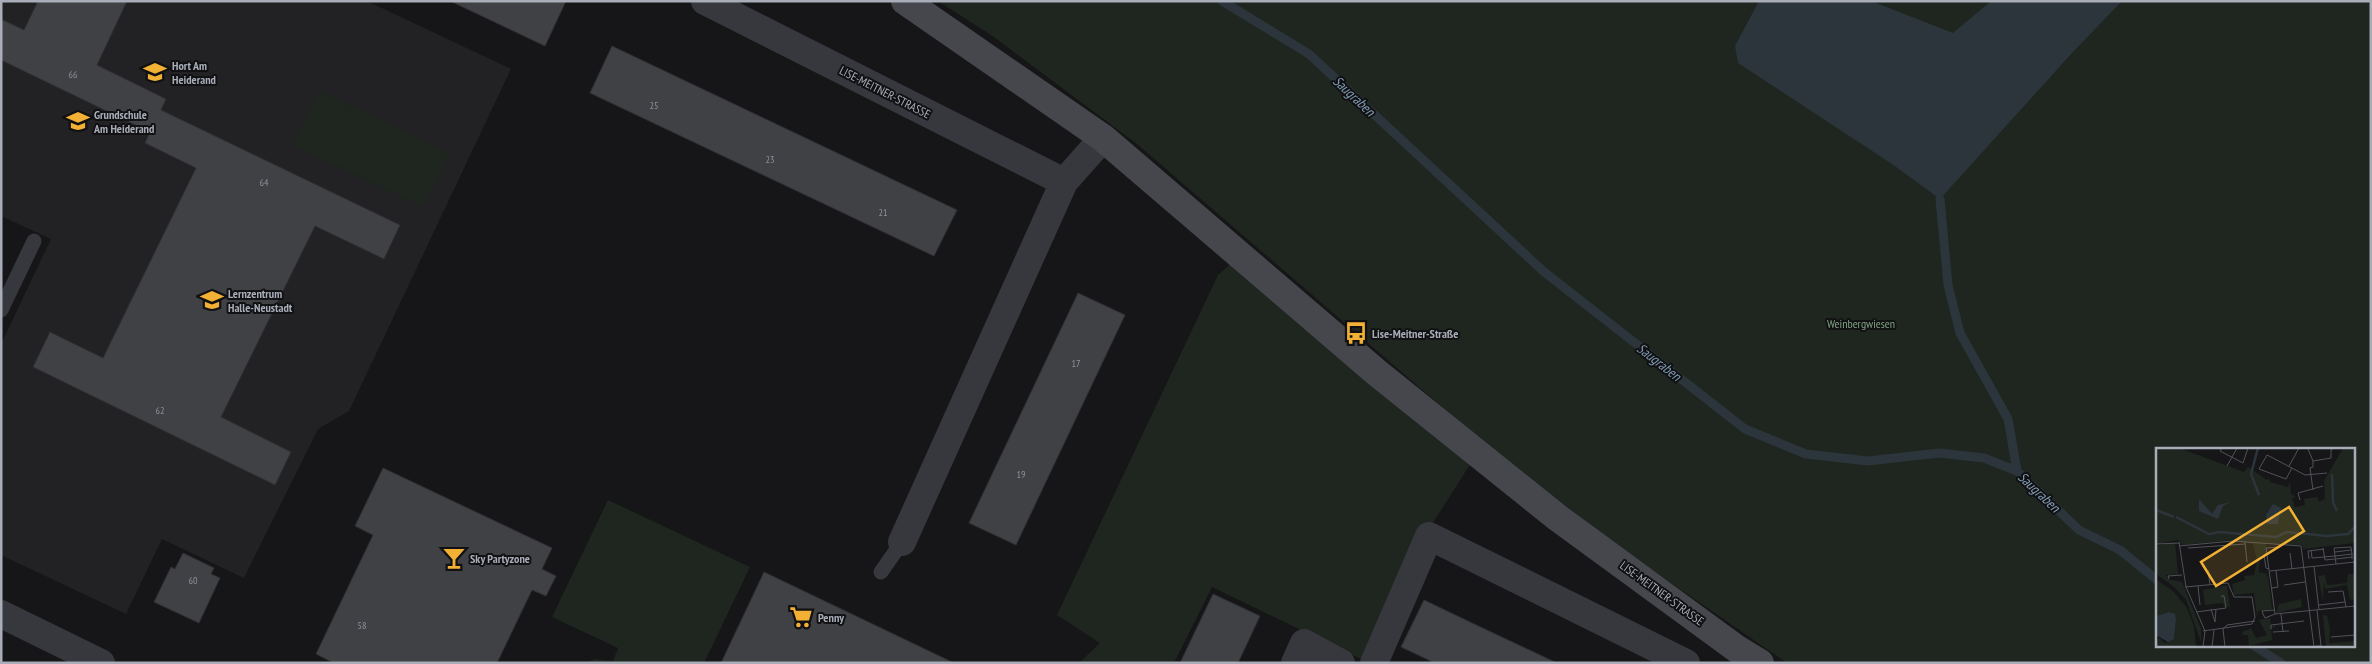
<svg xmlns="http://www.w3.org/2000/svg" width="2372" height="664" font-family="'PT Sans Narrow',sans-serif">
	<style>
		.built { fill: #222225 }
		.green { fill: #1e261f; fill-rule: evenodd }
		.water { fill: #2c353c }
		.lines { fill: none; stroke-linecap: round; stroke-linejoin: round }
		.stream { stroke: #2c353c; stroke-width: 9 }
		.building { fill: #404145; stroke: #303034 }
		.lane { stroke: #37383d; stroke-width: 15 }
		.street { stroke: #37383d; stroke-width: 28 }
		.secondary { stroke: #45474d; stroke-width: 28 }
		.labels { text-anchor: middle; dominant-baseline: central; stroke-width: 4; stroke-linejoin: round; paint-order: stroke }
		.number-label { font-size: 10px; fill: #8e929b }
		.poi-label { font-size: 12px; font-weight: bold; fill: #a8adb8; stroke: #111113; text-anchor: start }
		.street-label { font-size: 12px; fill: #a8adb8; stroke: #111113 }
		.park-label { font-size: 12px; fill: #7fa381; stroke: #111113 }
		.water-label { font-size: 14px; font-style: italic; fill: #7f9bb3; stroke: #111113 }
		.inset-river { fill: none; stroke: #2c353c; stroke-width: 2.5 }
		.inset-road { fill: none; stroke: #505258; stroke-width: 1 }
		.view { fill: #f2b134; fill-opacity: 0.15; stroke: #f2b134; stroke-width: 2.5 }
		.inset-edge { fill: none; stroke: #a8adb8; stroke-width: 2.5 }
	</style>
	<rect width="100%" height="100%" fill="#161618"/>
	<path class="built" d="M 1,1 L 367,1 L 511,69 L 349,411 L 318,429 L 244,578 L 162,539 L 126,614 L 1,555 L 1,344 L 51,239 L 1,216 Z"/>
	<path class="green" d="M 938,1 L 2371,1 L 2371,663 L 1787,663 L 1612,542 L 1477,437 L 1137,144 L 994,37 ZM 2157,449 L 2353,449 L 2353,645 L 2157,645 Z
		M 319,91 L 449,153 L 423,207 L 294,145 Z
		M 1236,259 L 1478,452 L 1429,529 L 1367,662 L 1212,587 L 1174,663 L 1079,663 L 1100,643 L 1057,615 L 1218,275 Z
		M 608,500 L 750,567 L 704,663 L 585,663 L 595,659 L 613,661 L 618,648 L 552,617 Z"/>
	<path class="water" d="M 1759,1 L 1871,1 L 1953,33 L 1991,1 L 2122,1 L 2072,53 L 1940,199 L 1892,164 L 1738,63 L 1735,46 Z"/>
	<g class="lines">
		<path class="stream" d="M 1222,1 L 1309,54 L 1543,271 L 1745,429 L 1806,454 L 1868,461 L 1939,453 L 1984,458 L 2017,471 L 2079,530 L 2120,550 L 2157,580
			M 1940,199 L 1948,285 L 1960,333 L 2008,419 L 2017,471
			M 2253,645 L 2281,663"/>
	</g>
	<path class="building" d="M 38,1 L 127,1 L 97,65 L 166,99 L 161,110 L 400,225 L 384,259 L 315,226 L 221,417 L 291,452 L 275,485 L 33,367 L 50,332 L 103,358 L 196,168 L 145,143 L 150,132 L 1,60 L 1,19 L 24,30 Z
		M 450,1 L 566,1 L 545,46 Z
		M 612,46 L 957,210 L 934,256 L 590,93 Z
		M 1078,293 L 1125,315 L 1016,545 L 969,523 Z
		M 383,468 L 552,548 L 542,569 L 556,576 L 546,596 L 532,590 L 497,663 L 334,663 L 316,654 L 373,535 L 355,526 Z
		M 183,553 L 214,568 L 211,574 L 220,578 L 199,623 L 154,602 L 171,567 L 175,569 Z
		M 764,572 L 954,663 L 721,663 Z
		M 1213,594 L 1260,616 L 1238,663 L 1180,663 Z
		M 1424,600 L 1472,623 L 1557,663 L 1435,663 L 1401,647 Z"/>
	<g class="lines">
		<path class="lane" d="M 1,310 L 34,241
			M 881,572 L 902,542"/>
		<path class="street" d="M 705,1 L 1064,182
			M 902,542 L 1064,182 L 1103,138
			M 1,614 L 101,663
			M 1295,663 L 1304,643 L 1341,663
			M 1374,663 L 1429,536 L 1686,663"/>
		<path class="secondary" d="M 905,1 L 1103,138 L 1376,372 L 1558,518 L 1737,649 L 1760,663"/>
	</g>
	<defs>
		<symbol id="school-bare" viewBox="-9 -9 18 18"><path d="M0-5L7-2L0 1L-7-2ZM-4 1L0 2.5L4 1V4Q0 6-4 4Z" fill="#f2b134" stroke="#111113" stroke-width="2.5" paint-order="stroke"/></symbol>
		<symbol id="bus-bare" viewBox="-9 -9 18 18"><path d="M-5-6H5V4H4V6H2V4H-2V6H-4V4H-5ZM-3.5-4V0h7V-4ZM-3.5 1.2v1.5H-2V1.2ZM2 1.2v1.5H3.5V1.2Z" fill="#f2b134" stroke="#111113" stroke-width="2.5" paint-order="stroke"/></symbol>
		<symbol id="bar-bare" viewBox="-9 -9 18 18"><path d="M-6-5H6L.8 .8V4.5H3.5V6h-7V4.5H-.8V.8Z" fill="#f2b134" stroke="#111113" stroke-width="2.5" paint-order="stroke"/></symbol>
		<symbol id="supermarket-bare" viewBox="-9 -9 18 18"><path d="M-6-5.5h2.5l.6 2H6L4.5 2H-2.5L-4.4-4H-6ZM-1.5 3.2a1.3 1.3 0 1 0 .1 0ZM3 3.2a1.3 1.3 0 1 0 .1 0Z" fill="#f2b134" stroke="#111113" stroke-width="2.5" paint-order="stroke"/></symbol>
	</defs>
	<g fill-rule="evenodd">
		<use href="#school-bare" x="139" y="56" width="32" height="32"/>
		<use href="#school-bare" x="62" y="105" width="32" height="32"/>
		<use href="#school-bare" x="196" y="284" width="32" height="32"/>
		<use href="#bus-bare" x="1340" y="317" width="32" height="32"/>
		<use href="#bar-bare" x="438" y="542" width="32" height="32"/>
		<use href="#supermarket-bare" x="785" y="601" width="32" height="32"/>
	</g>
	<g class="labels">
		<g class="number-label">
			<text x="73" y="74">66</text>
			<text x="654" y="105">25</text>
			<text x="770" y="159">23</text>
			<text x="264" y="182">64</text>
			<text x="883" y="212">21</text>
			<text x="1076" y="363">17</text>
			<text x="160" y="410">62</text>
			<text x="1021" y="474">19</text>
			<text x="193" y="580">60</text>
			<text x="362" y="625">58</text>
		</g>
		<g class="poi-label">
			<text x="172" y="65">Hort Am<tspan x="172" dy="14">Heiderand</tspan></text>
			<text x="94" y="114">Grundschule<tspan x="94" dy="14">Am Heiderand</tspan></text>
			<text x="228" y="293">Lernzentrum<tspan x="228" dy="14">Halle-Neustadt</tspan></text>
			<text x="1372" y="333">Lise-Meitner-Straße</text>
			<text x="470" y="558">Sky Partyzone</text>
			<text x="818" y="617">Penny</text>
		</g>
		<g class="street-label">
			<text transform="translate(885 92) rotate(27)">LISE-MEITNER-STRASSE</text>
			<text transform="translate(1662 593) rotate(36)">LISE-MEITNER-STRASSE</text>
		</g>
		<g class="park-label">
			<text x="1861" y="323">Weinbergwiesen</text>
		</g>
		<g class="water-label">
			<text transform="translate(1354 96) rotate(43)">Saugraben</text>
			<text transform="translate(1659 362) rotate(38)">Saugraben</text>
			<text transform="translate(2039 492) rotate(43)">Saugraben</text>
		</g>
	</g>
	<g transform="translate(2156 448)">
		<rect width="199" height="199" fill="#161618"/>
		<path d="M 0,0 L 23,0 L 88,24 L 92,19 L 111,32 L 113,29 L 114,34 L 132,39 L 134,34 L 135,46 L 140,49 L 136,50 L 139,59 L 149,57 L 148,51 L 161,49 L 163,54 L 169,51 L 168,33 L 187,0 L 199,0 L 199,95 L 147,101 L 146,97 L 110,96 L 111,107 L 104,108 L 103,124 L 112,126 L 109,129 L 112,128 L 116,161 L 102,163 L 101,169 L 98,145 L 78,147 L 76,136 L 89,132 L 88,128 L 98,127 L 101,112 L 97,96 L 75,92 L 27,97 L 22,92 L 0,96 ZM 19,94 L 22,126 L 10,127 L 12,131 L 26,134 L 45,181 L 45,194 L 30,152 L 17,138 L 0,126 L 0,98 ZM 192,126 L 199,126 L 199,151 L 194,152 L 191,137 L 169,141 L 168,133 L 167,153 L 162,128 L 169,127 L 171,137 L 191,135 ZM 0,131 L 18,144 L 31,160 L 38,178 L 40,199 L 0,199 L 2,189 L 9,195 L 18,191 L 20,172 L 13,164 L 0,168 ZM 67,138 L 71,138 L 74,159 L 68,158 L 67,155 L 49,157 L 47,142 ZM 145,151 L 146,159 L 120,165 L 123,156 ZM 167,167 L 171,168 L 174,180 L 173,195 L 199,193 L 199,197 L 170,199 ZM 114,170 L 115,179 L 117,179 L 118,177 L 120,178 L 115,181 L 116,192 L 93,198 L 92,187 L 87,187 L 86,184 L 95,180 L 100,190 L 111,187 L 103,172 Z" fill="#1e261f"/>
		<path d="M 43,51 L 56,66 L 62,57 L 75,54 L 67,58 L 62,71 L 43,63 ZM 117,56 L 125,60 L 122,76 L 111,76 L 110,67 ZM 13,164 L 19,166 L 20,172 L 18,191 L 12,194 L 0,187 L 0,168 Z" fill="#2c353c"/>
		<path class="inset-river" d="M 102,0 L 95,26 L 103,47M 176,26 L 177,54 L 181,63M 0,62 L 18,69M 20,69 L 53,86 L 64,84 L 120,89 L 131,84 L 171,88 L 192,86 L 199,79"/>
		<path class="inset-road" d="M 66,0 L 64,3 L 87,15 L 92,0M 152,1 L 157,13 L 157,19 L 154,20 L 157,42M 115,9 L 111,7 L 103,21 L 130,31 L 136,20M 115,9 L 149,27 L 171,25M 157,13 L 175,10 L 175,2 L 178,0M 71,18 L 81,0M 133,18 L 143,0M 144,52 L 142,45 L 167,38M 23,94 L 30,139 L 49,183 L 47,199M 89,94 L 91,114M 0,96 L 24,95M 23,98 L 77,93 L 145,98M 145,98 L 158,199M 32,100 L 89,96M 167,100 L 169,112 L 179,111M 155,102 L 156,110 L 179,108 L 178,100 L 195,99 L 196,106M 179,104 L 195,102M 134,105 L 136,121M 111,107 L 110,100 L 123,99M 153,111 L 152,103 L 168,101M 180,111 L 196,109M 180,116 L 179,108 L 196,106 L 196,111M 158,118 L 163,162M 113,121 L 110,120 L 108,107 L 111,107 L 119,166M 52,122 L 54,137M 114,123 L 199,114M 13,131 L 12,128 L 26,127M 128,137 L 149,134M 42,138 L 44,157M 29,139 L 72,135 L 78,149 L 96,149 L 99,169 L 96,176 L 47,183M 116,140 L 122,139 L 120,123M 172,144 L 187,143 L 190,159M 163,157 L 189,154M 55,161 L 59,174 L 60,161M 118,162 L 106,163 L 107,166 L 109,170 L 119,166M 40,164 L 70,160 L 68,148 L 65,148M 119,166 L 199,158M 125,166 L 127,184M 115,181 L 115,177 L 148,173M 117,184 L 133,183M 175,189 L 199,187M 160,198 L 165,198 L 161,162M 56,199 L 58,182M 69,199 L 67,181 L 71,177 L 99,173"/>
		<path class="view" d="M 133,59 L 148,83 L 60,138 L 45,114 Z"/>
		<rect width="199" height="199" class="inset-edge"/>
	</g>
	<rect width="2372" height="664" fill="none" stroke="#a8adb8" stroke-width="5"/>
</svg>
